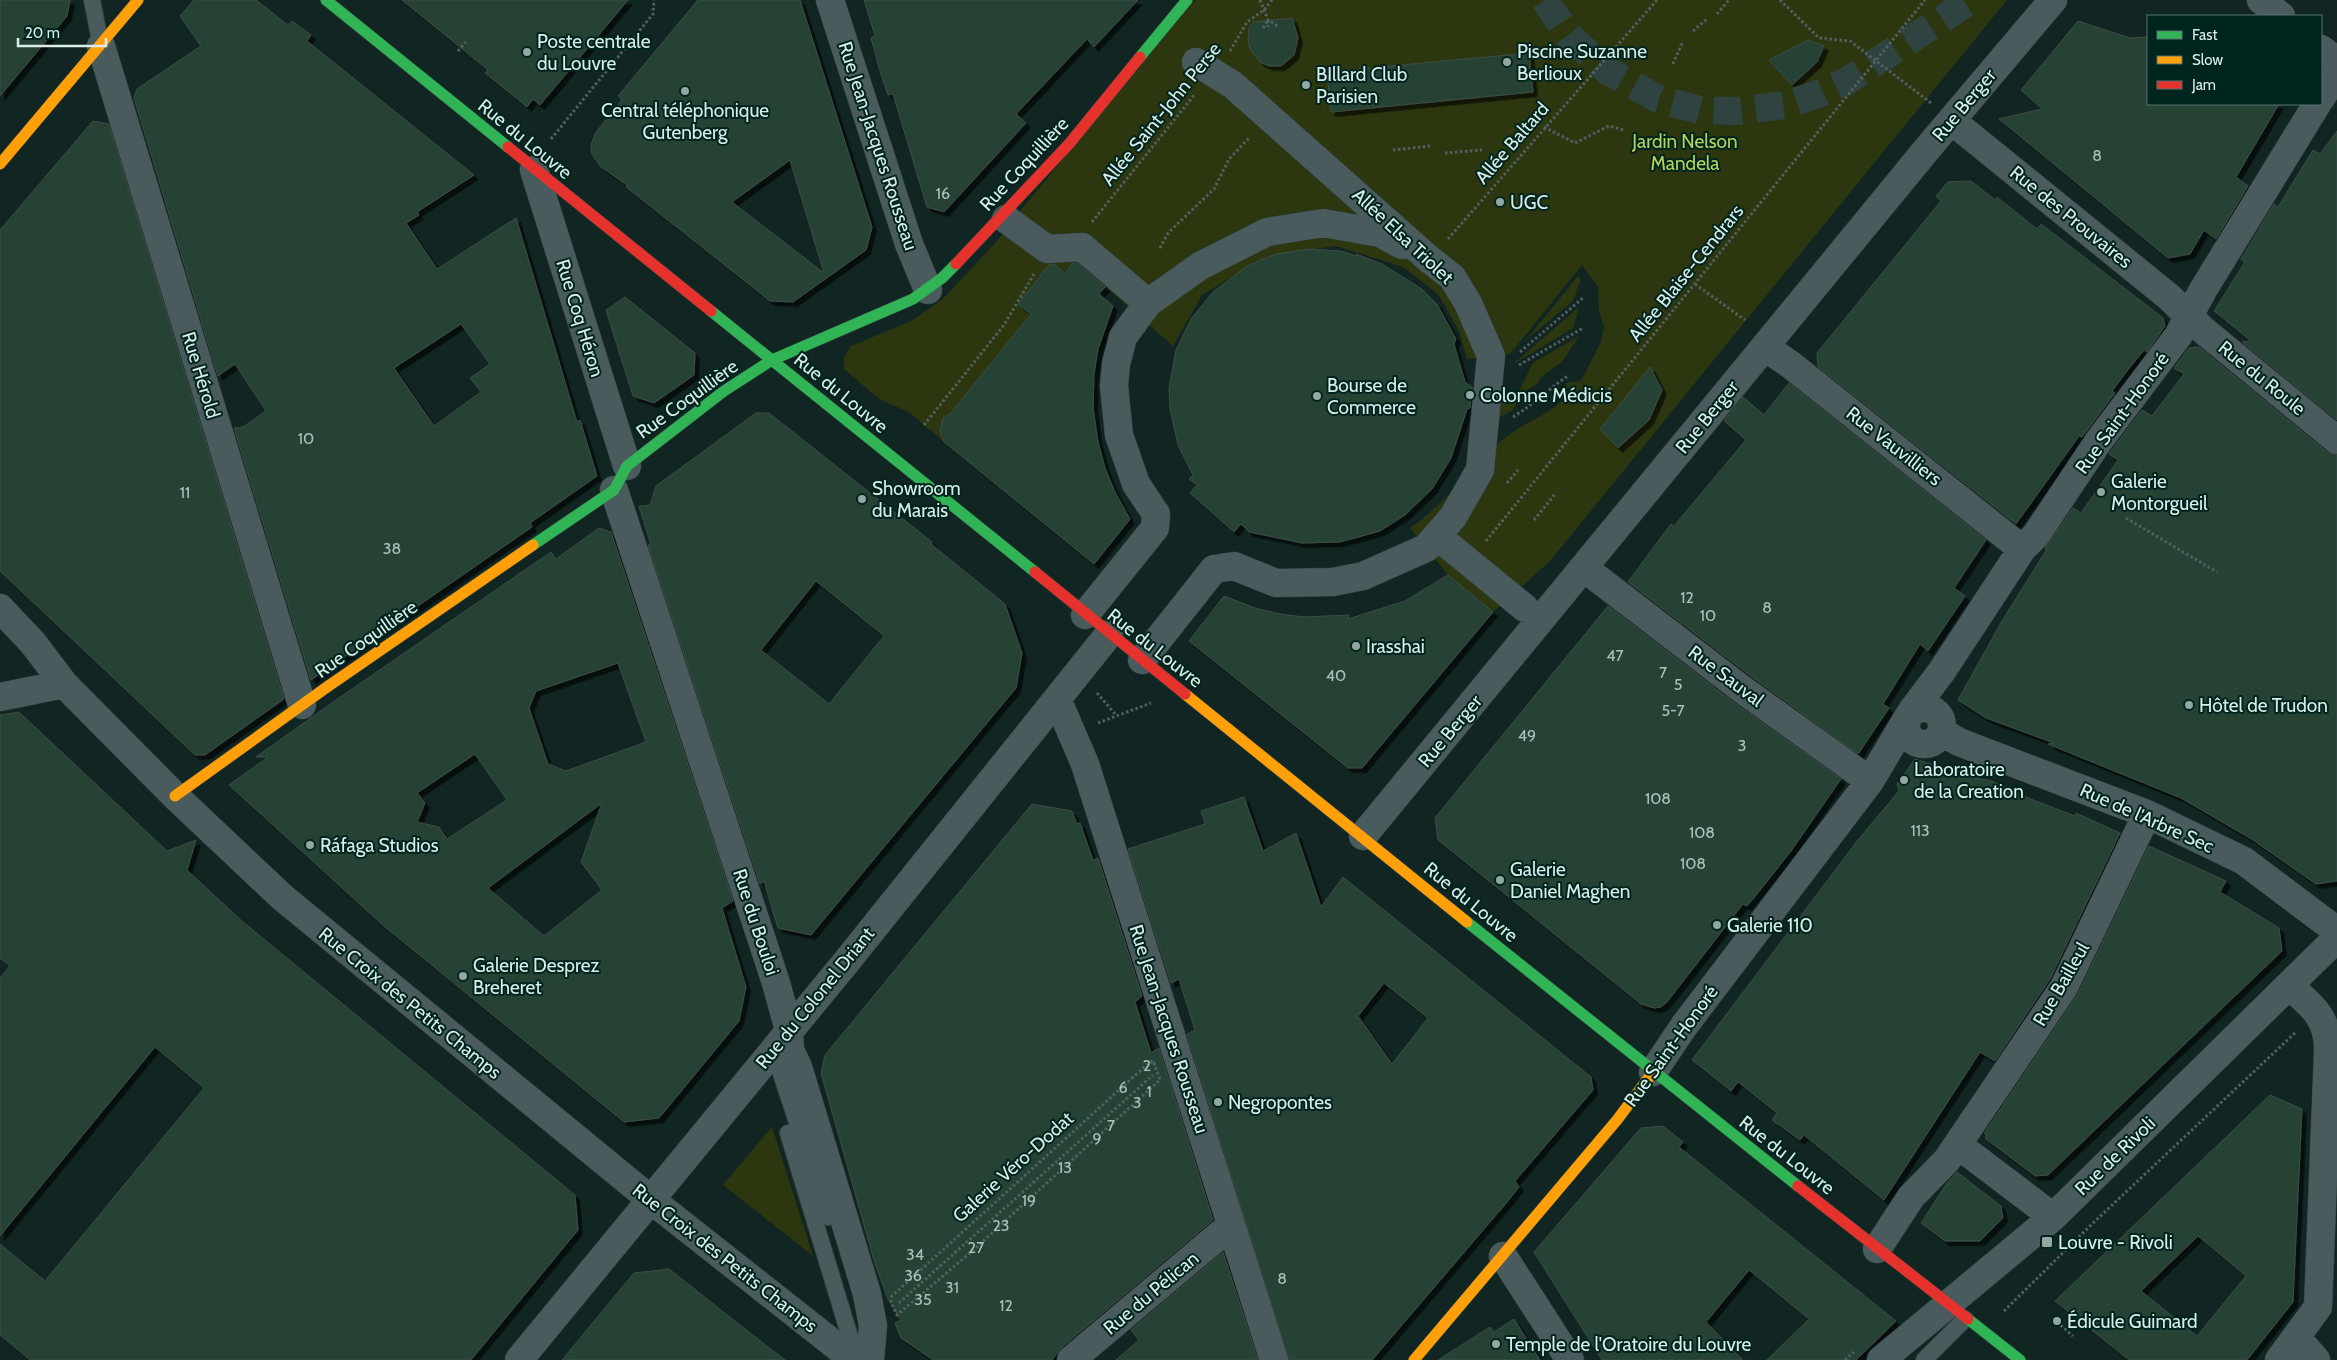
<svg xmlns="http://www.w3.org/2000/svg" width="2337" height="1360" font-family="Cabin,sans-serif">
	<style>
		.green { fill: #2d370f }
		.building { fill: #274235; stroke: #3e4c46; fill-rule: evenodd; filter: url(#shadow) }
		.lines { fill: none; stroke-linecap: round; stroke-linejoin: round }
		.street-tunnel { stroke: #2f4440; stroke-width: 28; stroke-dasharray: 28 14; stroke-linecap: butt }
		.lane-casing { stroke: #2f403d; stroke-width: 18 }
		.street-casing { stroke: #2f403d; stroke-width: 29 }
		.fast-casing { stroke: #2f403d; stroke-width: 12 }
		.slow-casing { stroke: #2f403d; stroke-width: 12 }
		.jam-casing { stroke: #2f403d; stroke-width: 12 }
		.path { stroke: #516060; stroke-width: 3; stroke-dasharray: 2.5 2.5; stroke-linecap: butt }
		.lane { stroke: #495b5d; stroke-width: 16 }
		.street { stroke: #495b5d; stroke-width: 28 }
		.fast { stroke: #30b455; stroke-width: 11 }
		.slow { stroke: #ff9f0a; stroke-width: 11 }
		.jam { stroke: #e5322d; stroke-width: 11 }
		.poi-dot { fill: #94a7a3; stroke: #00241e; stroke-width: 2 }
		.labels { text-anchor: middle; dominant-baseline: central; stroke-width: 4; stroke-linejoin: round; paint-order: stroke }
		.number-label { font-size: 16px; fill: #adc2bb }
		.poi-label { font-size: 19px; fill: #daede8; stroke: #00241e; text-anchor: start }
		.street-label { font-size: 19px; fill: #daede8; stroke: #00241e }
		.park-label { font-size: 19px; fill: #b7d25a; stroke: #00241e }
	</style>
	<defs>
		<filter id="shadow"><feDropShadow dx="4.5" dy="4.5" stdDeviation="0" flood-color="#0009"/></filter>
	</defs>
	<rect width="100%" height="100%" fill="#112622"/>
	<path class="green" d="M 1195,0 L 2007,0 L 1550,561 L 1493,612 L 1448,575 L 1410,528 C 1445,504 1470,469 1501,441 C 1524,421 1552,416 1572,390 L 1566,389 L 1566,383 L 1580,381 L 1584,375 L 1601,342 L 1604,327 L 1599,311 L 1598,287 L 1582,265 L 1510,354 L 1467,359 L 1459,331 L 1438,294 L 1403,267 L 1336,246 L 1286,253 L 1233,276 L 1202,295 L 1173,346 L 1076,261 L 1065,272 L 1052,262 L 1018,304 L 1031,314 L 942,424 L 940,431 L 944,442 L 910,413 L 878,398 L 844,369 L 844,357 L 851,346 L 911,321 L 942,300 L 997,241 L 1029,200 Z
		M 1578,276 L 1581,279 L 1573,301 L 1526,340 Z
		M 1579,307 L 1573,328 L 1512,365 Z
		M 1579,336 L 1562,362 L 1541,377 L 1538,383 L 1520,395 L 1513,410 L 1496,419 L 1500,397 L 1515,399 L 1533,363 Z
		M 772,1127 L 813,1256 L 723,1185 Z"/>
	<path class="building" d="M 0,0 L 70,0 L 67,16 L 0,96 Z
		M 194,0 L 256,0 L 288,25 L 292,21 L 311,35 L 307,41 L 474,175 L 417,212 L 419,215 L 406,223 L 437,269 L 516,218 L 577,422 L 580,420 L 597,476 L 530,523 L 532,527 L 311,680 L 234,428 L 243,427 L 266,411 L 235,364 L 218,376 L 134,98 L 137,89 L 201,46 L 180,16 ZM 461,324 L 490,364 L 470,378 L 481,392 L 434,426 L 394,368 Z
		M 402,0 L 628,0 L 540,105 L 533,99 L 527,107 L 485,73 L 488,70 Z
		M 698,0 L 800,0 L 872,227 L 866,250 L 793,302 L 770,301 L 626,187 L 628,186 L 600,166 L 592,154 L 591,145 L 596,132 L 622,100 L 618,96 ZM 790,160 L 824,273 L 732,202 Z
		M 864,0 L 1138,0 L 1094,47 L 1087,39 L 1016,114 L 1026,123 L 944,212 L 927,207 L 893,94 L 888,95 L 880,71 L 871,38 L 875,36 Z
		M 1292,18 L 1298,38 L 1294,55 L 1281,66 L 1269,66 L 1260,62 L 1250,49 L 1248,40 L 1249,28 L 1253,22 Z
		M 2078,21 L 2130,38 L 2148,37 L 2148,104 L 2279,104 L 2236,177 L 2248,186 L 2216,239 L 2204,230 L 2190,254 L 2168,258 L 1999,119 L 2042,109 L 2021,90 Z
		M 1808,40 L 1824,46 L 1817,62 L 1792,85 L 1769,60 Z
		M 1529,53 L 1533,92 L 1331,112 L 1327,72 Z
		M 93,121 L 109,124 L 284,699 L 205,755 L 195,755 L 0,571 L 0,230 Z
		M 2337,131 L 2337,420 L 2242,342 L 2251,341 L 2214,311 L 2245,262 L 2241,259 L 2274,204 L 2278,207 L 2313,150 L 2320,154 Z
		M 1971,181 L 1995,200 L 1997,197 L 2037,229 L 2041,224 L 2062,240 L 2163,318 L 2165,326 L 2147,352 L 2144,350 L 2127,371 L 2112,391 L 2115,393 L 2082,437 L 2079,436 L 2016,524 L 1818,367 L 1817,353 L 1941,201 L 1936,196 L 1948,182 Z
		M 1309,249 L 1341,251 L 1356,256 L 1356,254 L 1382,264 L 1422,289 L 1437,304 L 1456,339 L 1454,344 L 1465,382 L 1472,387 L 1470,408 L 1467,409 L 1451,458 L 1432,489 L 1405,515 L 1380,531 L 1340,542 L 1302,543 L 1249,532 L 1241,524 L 1234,532 L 1190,493 L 1197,485 L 1189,479 L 1193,475 L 1178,445 L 1170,409 L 1169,388 L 1176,350 L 1191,319 L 1213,292 L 1247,266 L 1276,254 Z
		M 1073,263 L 1077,263 L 1105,287 L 1099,294 L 1113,306 L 1098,349 L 1094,374 L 1093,408 L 1098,442 L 1105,468 L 1115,492 L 1130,519 L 1094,564 L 944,442 L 940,431 L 943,418 L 950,414 L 1031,314 L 1018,304 L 1050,264 L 1054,264 L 1065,273 Z
		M 625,297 L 695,353 L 694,375 L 654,403 L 633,396 L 606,310 Z
		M 2199,347 L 2327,452 L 2337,455 L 2337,881 L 2316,884 L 2253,840 L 2181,798 L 2048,744 L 2054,743 L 1986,718 L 1958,700 L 2002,621 L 2047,549 L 2045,548 L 2073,508 L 2081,513 L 2118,460 L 2109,454 L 2111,451 L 2142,410 L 2152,416 L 2184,374 L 2174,368 L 2189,348 Z
		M 1650,367 L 1662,390 L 1649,420 L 1618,448 L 1600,429 Z
		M 1789,383 L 1986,540 L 1954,588 L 1965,596 L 1928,651 L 1920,644 L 1883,704 L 1889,708 L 1858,754 L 1752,677 L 1628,582 L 1671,524 L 1674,526 L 1746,440 L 1724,421 L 1743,397 L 1764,415 Z
		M 756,413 L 769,413 L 932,542 L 931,544 L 1005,604 L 1022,653 L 1016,688 L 811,935 L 778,928 L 764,881 L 760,884 L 648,545 L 651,545 L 639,506 L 650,505 L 656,486 ZM 816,581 L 884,636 L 829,704 L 761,650 Z
		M 599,528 L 611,532 L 733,901 L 722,908 L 746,987 L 739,1021 L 659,1118 L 624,1122 L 385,927 L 229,785 L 268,757 L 256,757 L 336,700 L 551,552 L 556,559 ZM 618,663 L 646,742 L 566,771 L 548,764 L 529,708 L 536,691 ZM 475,754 L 507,800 L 447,839 L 439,827 L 417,822 L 425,803 L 417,793 ZM 602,803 L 581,862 L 602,890 L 544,936 L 488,888 Z
		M 1448,575 L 1493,612 L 1362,768 L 1348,768 L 1189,641 L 1224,596 L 1255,608 L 1280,614 L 1304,617 L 1349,615 L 1348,619 L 1405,601 Z
		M 1608,606 L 1733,702 L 1841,779 L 1791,851 L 1757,894 L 1747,906 L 1743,904 L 1667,1002 L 1661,1007 L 1654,1008 L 1641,1004 L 1438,840 L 1435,818 Z
		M 19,712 L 167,851 L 196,840 L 187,870 L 243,922 L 575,1195 L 578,1230 L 471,1360 L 30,1360 L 0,1335 L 0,1244 L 45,1281 L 204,1088 L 155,1047 L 0,1236 L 0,978 L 10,966 L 0,958 L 0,715 Z
		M 1915,759 L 1940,767 L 1938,771 L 1992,781 L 2028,798 L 2075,816 L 2076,813 L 2120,833 L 2050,979 L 1995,1061 L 1980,1052 L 1884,1200 L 1804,1135 L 1800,1140 L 1772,1120 L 1777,1113 L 1738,1082 L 1731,1091 L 1692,1060 L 1858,840 L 1899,791 L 1897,784 Z
		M 1244,797 L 1263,851 L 1296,833 L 1321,907 L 1343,877 L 1591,1077 L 1593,1090 L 1515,1181 L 1519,1187 L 1508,1201 L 1372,1360 L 1289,1360 L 1187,1034 L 1195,1030 L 1179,979 L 1171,983 L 1128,849 L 1205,824 L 1201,811 ZM 1384,983 L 1428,1018 L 1392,1064 L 1358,1016 Z
		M 1032,804 L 1072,811 L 1077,824 L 1080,823 L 1093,860 L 1098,858 L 1142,996 L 1135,1002 L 1151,1053 L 1159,1048 L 1213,1220 L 1061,1348 L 1052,1360 L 933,1360 L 901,1338 L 895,1323 L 901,1320 L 888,1299 L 875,1264 L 821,1073 L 825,1055 Z
		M 2149,846 L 2226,881 L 2220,892 L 2279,928 L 2282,951 L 2048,1175 L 2035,1176 L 1986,1139 L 1985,1132 L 2078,994 Z
		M 2270,1095 L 2302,1109 L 2293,1302 L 2247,1360 L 2129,1360 L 2055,1301 ZM 2198,1236 L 2246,1276 L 2197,1336 L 2141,1291 Z
		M 1663,1126 L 1683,1142 L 1679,1147 L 1896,1321 L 1856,1360 L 1767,1360 L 1809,1319 L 1749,1270 L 1706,1322 L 1743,1360 L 1602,1360 L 1534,1252 L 1641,1128 Z
		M 1957,1172 L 2001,1206 L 2003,1218 L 1980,1241 L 1945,1241 L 1921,1223 L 1947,1183 Z
		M 1223,1252 L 1258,1360 L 1116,1360 L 1139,1340 L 1131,1330 Z
		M 669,1269 L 740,1325 L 785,1360 L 562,1360 L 634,1273 Z
		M 1514,1319 L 1540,1360 L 1438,1360 L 1490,1327 L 1494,1332 Z"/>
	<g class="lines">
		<path class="street-tunnel" d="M 1545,0 L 1569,36 L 1608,71 L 1658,99 L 1700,110 L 1736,111 L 1785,105 L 1818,94 L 1847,81 L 1971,0"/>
		<defs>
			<path id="lane" d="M 92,0 L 101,46
				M 773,1049 L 828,1217
				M 788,1133 L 857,1360
				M 1924,1360 L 1965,1319"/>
			<path id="street" d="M 830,0 L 909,244 L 928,290
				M 2261,0 L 2281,16
				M 101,46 L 302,705
				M 2321,49 L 2337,61
				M 2321,98 L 2337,72
				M 1952,121 L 2169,297 L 2203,330 L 2337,440
				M 534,170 L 627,466
				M 1006,219 L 1047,249 L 1082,247 L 1148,303
				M 1765,347 L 1791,365 L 2022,549
				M 614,490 L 776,983 L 789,1030 L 790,1050 L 798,1067 L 867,1294 L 873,1326 L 870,1360
				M 1437,536 L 1525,608
				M 1584,568 L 1743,690 L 1870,781
				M 0,608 L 33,643 L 64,684 L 175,796 L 282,897 L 650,1199 L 854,1360
				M 1085,615 L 1155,528 L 1156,514 L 1136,484 L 1119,435 L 1114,386 L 1116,364 L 1123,337 L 1148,303 L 1200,266 L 1267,232 L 1323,223 L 1380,233 L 1402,245
				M 1142,660 L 1214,569 L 1234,566 L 1276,583 L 1333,582 L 1363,576 L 1426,548 L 1453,517 L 1480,470 L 1491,356 L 1468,303 L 1452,277 L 1430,260 L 1233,85 L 1196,62
				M 0,697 L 64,684
				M 1057,699 L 1085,764 L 1274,1360
				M1906 726a18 18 0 1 1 36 0a18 18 0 1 1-36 0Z
				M 1911,712 L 1942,671 L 2022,549 L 2036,535 L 2098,442 L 2178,336 L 2203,290 L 2317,104
				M 1942,732 L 1959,742 L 2147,814 L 2244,861 L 2337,931
				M 1363,836 L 1927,149 L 2053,0
				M 1653,1072 L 1684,1026 L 1870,781 L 1908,717
				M 1958,1145 L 2053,1217
				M 1877,1249 L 1911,1197 L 1947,1160 L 2064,987 L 2147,814
				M 1503,1256 L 1570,1360
				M 2297,1338 L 2316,1360
				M 519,1360 L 847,961 L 1109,634
				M 1071,1360 L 1230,1226
				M 1881,1360 L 2053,1217 L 2337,938
				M 2279,1360 L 2318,1307 L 2328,1051 C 2329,1019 2312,1005 2289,986"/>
			<path id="fast" d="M 326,0 L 508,147
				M 1140,57 L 1187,0
				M 711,311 L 1035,572
				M 533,545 L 614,490 L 627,466 L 724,391 L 772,360 L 913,299 L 942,278 L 956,264
				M 1467,922 L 1798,1186
				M 1968,1319 L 2020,1360"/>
			<path id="slow" d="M 0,164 L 138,0
				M 1185,694 L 1467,922
				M 175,796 L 327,687 L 533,545
				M 1414,1360 L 1617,1120 L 1653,1072"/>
			<path id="jam" d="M 508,147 L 711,311
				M 956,264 L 1069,144 L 1140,57
				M 1035,572 L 1185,694
				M 1798,1186 L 1968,1319"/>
		</defs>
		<use href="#lane" class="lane-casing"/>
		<use href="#street" class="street-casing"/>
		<use href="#fast" class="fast-casing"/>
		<use href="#slow" class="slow-casing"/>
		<use href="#jam" class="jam-casing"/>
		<path class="path" d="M 1260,0 L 1268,20 L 1279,27
			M 1780,0 L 1819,38 L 1850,41 L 1931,103
			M 1717,14 L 1729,0
			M 1263,28 L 1268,20 L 1268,27
			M 1693,31 L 1708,18
			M 458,51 L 466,42
			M 1230,51 L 1247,22 L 1264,10 L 1272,0
			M 1673,64 L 1683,41
			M 1544,127 L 1575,143 L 1609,126 L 1624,130
			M 551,139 L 653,14 L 654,0
			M 1393,150 L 1430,146
			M 1445,153 L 1482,150
			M 1092,222 L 1195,94
			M 1448,239 L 1657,0
			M 1160,248 L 1168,233 L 1214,189 L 1229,159 L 1250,137
			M 1695,284 L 1745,320
			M 1520,352 L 1584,297
			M 1519,365 L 1583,328
			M 1513,417 C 1534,404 1550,388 1569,375
			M 924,425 L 1004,325 L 1034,274
			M 1507,483 L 1518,470
			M 2126,518 L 2217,572
			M 1534,520 L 1555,494
			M 1486,541 L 1925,0
			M 1097,693 L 1116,715
			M 1098,723 L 1151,703
			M 1151,1061 L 1152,1064 L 1154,1063 L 1160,1080 L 970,1253 L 897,1315 L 891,1302 L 892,1296 Z
			M 899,1303 L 1153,1075
			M 2004,1311 L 2092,1224 L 2296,1032
			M 2057,1322 L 2073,1336
			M 1845,1360 L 1854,1352"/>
		<use href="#lane" class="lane"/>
		<use href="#street" class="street"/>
		<use href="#fast" class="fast"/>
		<use href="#slow" class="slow"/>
		<use href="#jam" class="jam"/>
	</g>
	<g class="poi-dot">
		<circle cx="527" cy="52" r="5"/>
		<circle cx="1507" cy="62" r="5"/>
		<circle cx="1306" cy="85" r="5"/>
		<circle cx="685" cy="91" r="5"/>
		<circle cx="1500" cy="202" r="5"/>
		<circle cx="1470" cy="395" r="5"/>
		<circle cx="1317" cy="396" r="5"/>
		<circle cx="2101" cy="492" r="5"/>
		<circle cx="862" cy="499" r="5"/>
		<circle cx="1356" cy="646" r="5"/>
		<circle cx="2189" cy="705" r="5"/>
		<circle cx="1904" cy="780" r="5"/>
		<circle cx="310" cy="845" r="5"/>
		<circle cx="1500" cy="880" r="5"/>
		<circle cx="1717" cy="925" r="5"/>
		<circle cx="463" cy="976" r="5"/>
		<circle cx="1218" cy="1102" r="5"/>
		<rect x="2041" y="1236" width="12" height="12" rx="2.5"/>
		<circle cx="2057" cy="1321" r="5"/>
		<circle cx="1496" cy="1344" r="5"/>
	</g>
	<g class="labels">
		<g class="number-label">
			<text x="2097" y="155">8</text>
			<text x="943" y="193">16</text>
			<text x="306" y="438">10</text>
			<text x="185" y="492">11</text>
			<text x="392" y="548">38</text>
			<text x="1687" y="597">12</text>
			<text x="1767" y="607">8</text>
			<text x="1708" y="615">10</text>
			<text x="1615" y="655">47</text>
			<text x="1663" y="672">7</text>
			<text x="1336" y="675">40</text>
			<text x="1678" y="684">5</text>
			<text x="1673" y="710">5-7</text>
			<text x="1527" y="735">49</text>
			<text x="1742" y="745">3</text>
			<text x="1658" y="798">108</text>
			<text x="1920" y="830">113</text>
			<text x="1702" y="832">108</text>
			<text x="1693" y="863">108</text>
			<text x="1147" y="1065">2</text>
			<text x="1123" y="1087">6</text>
			<text x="1149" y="1091">1</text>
			<text x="1137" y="1102">3</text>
			<text x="1111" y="1125">7</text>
			<text x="1097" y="1138">9</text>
			<text x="1065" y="1167">13</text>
			<text x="1029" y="1200">19</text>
			<text x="1001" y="1225">23</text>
			<text x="976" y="1247">27</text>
			<text x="915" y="1254">34</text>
			<text x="913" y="1275">36</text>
			<text x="1282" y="1278">8</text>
			<text x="952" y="1287">31</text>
			<text x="923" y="1299">35</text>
			<text x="1006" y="1305">12</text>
		</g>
		<g class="poi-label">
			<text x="537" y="41">Poste centrale<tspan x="537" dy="22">du Louvre</tspan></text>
			<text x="1517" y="51">Piscine Suzanne<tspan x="1517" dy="22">Berlioux</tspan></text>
			<text x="1316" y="74">BIllard Club<tspan x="1316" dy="22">Parisien</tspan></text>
			<text x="685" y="110" text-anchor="middle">Central téléphonique<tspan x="685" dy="22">Gutenberg</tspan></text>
			<text x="1510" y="202">UGC</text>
			<text x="1327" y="385">Bourse de<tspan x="1327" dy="22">Commerce</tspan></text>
			<text x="1480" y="395">Colonne Médicis</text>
			<text x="2111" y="481">Galerie<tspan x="2111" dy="22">Montorgueil</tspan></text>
			<text x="872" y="488">Showroom<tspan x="872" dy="22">du Marais</tspan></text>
			<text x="1366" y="646">Irasshai</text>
			<text x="2199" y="705">Hôtel de Trudon</text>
			<text x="1914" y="769">Laboratoire<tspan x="1914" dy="22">de la Creation</tspan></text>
			<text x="320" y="845">Ráfaga Studios</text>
			<text x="1510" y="869">Galerie<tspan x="1510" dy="22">Daniel Maghen</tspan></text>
			<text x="1727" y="925">Galerie 110</text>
			<text x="473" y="965">Galerie Desprez<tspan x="473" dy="22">Breheret</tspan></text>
			<text x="1228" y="1102">Negropontes</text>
			<text x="2058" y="1242">Louvre - Rivoli</text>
			<text x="2067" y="1321">Édicule Guimard</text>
			<text x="1506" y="1344">Temple de l'Oratoire du Louvre</text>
		</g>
		<g class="street-label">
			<text transform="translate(1964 105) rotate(-50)">Rue Berger</text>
			<text transform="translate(1161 114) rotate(-51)">Allée Saint-John Perse</text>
			<text transform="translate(525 139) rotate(39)">Rue du Louvre</text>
			<text transform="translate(1512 143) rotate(-49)">Allée Baltard</text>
			<text transform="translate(878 146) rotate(72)">Rue Jean-Jacques Rousseau</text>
			<text transform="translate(1024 164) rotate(-47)">Rue Coquillière</text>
			<text transform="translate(2071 217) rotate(39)">Rue des Prouvaires</text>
			<text transform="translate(1403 236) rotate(43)">Allée Elsa Triolet</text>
			<text transform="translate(1686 273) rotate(-51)">Allée Blaise-Cendrars</text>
			<text transform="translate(580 318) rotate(73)">Rue Coq Héron</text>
			<text transform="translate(201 375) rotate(73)">Rue Hérold</text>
			<text transform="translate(2262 378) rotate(39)">Rue du Roule</text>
			<text transform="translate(841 393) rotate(39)">Rue du Louvre</text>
			<text transform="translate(687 399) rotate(-36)">Rue Coquillière</text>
			<text transform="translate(2122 413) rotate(-54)">Rue Saint-Honoré</text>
			<text transform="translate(1707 417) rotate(-51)">Rue Berger</text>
			<text transform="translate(1894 446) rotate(38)">Rue Vauvilliers</text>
			<text transform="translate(366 639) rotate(-35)">Rue Coquillière</text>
			<text transform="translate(1155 648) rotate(38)">Rue du Louvre</text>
			<text transform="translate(1726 676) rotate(37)">Rue Sauval</text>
			<text transform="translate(1450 731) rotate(-50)">Rue Berger</text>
			<text transform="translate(2147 818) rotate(24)">Rue de l'Arbre Sec</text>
			<text transform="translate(1471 902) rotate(39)">Rue du Louvre</text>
			<text transform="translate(756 922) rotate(72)">Rue du Bouloi</text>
			<text transform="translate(2061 984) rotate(-60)">Rue Bailleul</text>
			<text transform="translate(815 998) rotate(-51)">Rue du Colonel Driant</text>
			<text transform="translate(410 1003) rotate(39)">Rue Croix des Petits Champs</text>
			<text transform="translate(1169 1029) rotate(72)">Rue Jean-Jacques Rousseau</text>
			<text transform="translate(1671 1046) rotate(-54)">Rue Saint-Honoré</text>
			<text transform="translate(1787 1155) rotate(38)">Rue du Louvre</text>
			<text transform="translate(2115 1156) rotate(-44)">Rue de Rivoli</text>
			<text transform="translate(1013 1167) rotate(-42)">Galerie Véro-Dodat</text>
			<text transform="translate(725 1258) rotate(38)">Rue Croix des Petits Champs</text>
			<text transform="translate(1151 1293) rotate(-40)">Rue du Pélican</text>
		</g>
		<g class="park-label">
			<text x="1685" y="141">Jardin Nelson<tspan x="1685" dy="22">Mandela</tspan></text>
		</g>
	</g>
	<rect x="2147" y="15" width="175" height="90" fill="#00241e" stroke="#57746f"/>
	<rect x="2157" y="31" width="25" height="8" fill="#30b455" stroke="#57746f"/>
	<text x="2192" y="40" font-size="15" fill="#daede8">Fast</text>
	<rect x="2157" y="56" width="25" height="8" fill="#ff9f0a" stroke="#57746f"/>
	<text x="2192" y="65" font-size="15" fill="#daede8">Slow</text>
	<rect x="2157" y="81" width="25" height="8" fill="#e5322d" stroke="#57746f"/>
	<text x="2192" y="90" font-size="15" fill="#daede8">Jam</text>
	<path d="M18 38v8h88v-8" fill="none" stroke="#daede8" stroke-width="2.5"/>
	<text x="25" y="38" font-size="15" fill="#daede8" stroke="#00241e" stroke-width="4" paint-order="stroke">20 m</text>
</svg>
